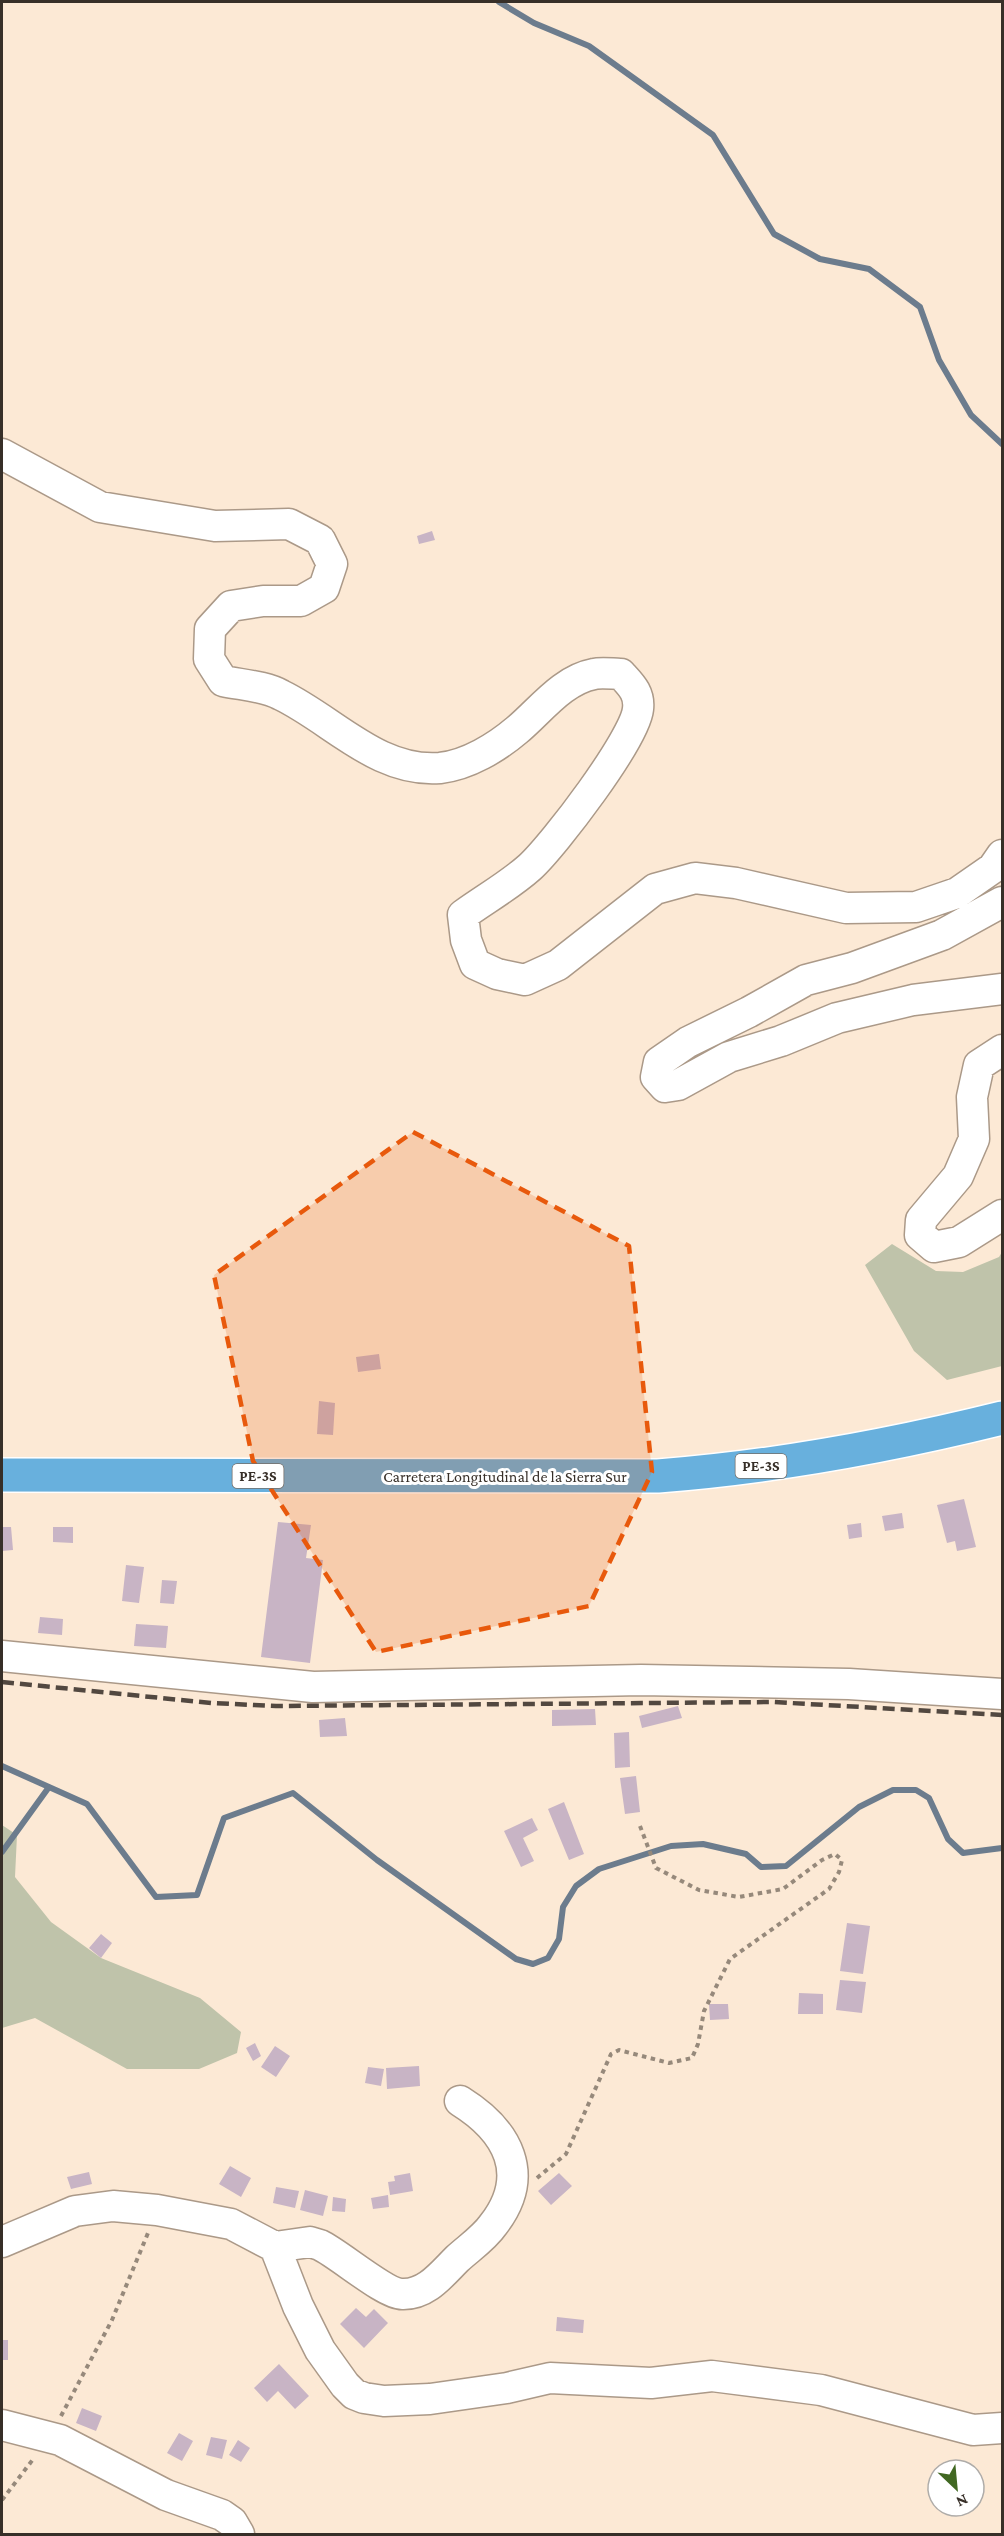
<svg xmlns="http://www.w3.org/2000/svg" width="1004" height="2536" font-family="'Crimson Pro',serif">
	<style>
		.green { fill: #bfc3aa }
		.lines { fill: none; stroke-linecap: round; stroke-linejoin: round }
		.stream { stroke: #6c7c8d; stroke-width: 6 }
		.building { fill: #c8b4c5 }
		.minor-casing { stroke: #ab9988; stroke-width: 33 }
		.highway-casing { stroke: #fff; stroke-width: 36 }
		.path { stroke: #96897b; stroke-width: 4; stroke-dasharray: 4.5 4.5; stroke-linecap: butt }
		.minor { stroke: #fff; stroke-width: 30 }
		.highway { stroke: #68b0dd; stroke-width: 33 }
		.rail { stroke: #524840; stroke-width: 4.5; stroke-dasharray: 12 6; stroke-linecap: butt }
		.marked { fill: #e8590c; fill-opacity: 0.2; stroke: #e8590c; stroke-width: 4.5; stroke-dasharray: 12 8; stroke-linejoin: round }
		.labels { text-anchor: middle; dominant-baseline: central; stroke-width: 6; stroke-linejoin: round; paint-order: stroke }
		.shield { fill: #fff; stroke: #736d68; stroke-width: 1.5 }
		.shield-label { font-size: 15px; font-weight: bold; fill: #372f28 }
		.street-label { font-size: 16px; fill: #372f28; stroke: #fff }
	</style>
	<rect width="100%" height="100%" fill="#fce9d5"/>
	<path class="green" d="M 892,1244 L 936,1271 L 963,1272 L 999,1257 L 1002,1252 L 1002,1366 L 947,1380 L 914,1351 L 865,1265 Z
		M 2,1825 L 17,1835 L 15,1877 L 51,1922 L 101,1958 L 200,1998 L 241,2032 L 237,2053 L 199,2069 L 127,2069 L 35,2018 L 2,2028 Z"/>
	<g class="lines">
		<path class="stream" d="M 499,2 L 534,23 L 589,46 L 713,135 L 774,234 L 820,259 L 869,269 L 920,307 L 939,360 L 971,415 L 1002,444
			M 2,1766 L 87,1804 L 156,1897 L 197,1895 L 224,1818 L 293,1793 L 377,1860 L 516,1959 L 533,1964 L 548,1958 L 559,1939 L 563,1907 L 576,1886 L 599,1869 L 671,1846 L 703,1844 L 746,1854 L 761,1867 L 786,1866 L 859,1807 L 893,1790 L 916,1790 L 929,1798 L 948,1839 L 963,1853 L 1002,1848
			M 2,1852 L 49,1787"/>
	</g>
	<path class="building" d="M 432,531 L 435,540 L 419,544 L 417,536 Z
		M 379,1354 L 381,1369 L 358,1372 L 356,1357 Z
		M 319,1401 L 335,1403 L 333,1435 L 317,1434 Z
		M 964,1499 L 976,1547 L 957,1551 L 955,1541 L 947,1543 L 937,1505 Z
		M 902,1513 L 904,1528 L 885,1531 L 882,1516 Z
		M 278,1522 L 311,1525 L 306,1558 L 323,1560 L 310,1663 L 261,1657 Z
		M 861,1523 L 862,1537 L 849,1539 L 847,1525 Z
		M 2,1527 L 11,1527 L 13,1550 L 2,1551 Z
		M 53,1527 L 73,1527 L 73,1543 L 53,1542 Z
		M 126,1565 L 144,1567 L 139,1603 L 122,1601 Z
		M 162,1580 L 177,1581 L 174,1604 L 160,1603 Z
		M 40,1617 L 63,1619 L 62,1635 L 38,1633 Z
		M 136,1624 L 168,1626 L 166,1648 L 134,1646 Z
		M 678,1706 L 682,1718 L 642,1728 L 639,1716 Z
		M 595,1709 L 596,1725 L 552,1726 L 552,1710 Z
		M 345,1718 L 347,1736 L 320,1737 L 319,1720 Z
		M 629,1732 L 630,1767 L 615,1768 L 614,1733 Z
		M 636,1776 L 640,1812 L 625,1814 L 620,1778 Z
		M 564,1802 L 584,1854 L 569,1860 L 548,1809 Z
		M 532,1818 L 538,1830 L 523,1838 L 534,1861 L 521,1867 L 504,1831 Z
		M 847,1923 L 870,1926 L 863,1974 L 840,1971 Z
		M 101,1934 L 112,1943 L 101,1958 L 89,1948 Z
		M 840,1980 L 866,1982 L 862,2013 L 836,2010 Z
		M 799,1993 L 823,1994 L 823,2014 L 798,2014 Z
		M 709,2004 L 728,2004 L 729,2019 L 710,2020 Z
		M 255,2043 L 261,2056 L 253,2061 L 246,2048 Z
		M 275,2046 L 290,2056 L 276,2077 L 261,2067 Z
		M 419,2066 L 420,2086 L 387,2089 L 386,2068 Z
		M 368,2067 L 384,2069 L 381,2086 L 365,2083 Z
		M 230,2166 L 251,2178 L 241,2197 L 219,2184 Z
		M 89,2172 L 92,2184 L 71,2189 L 67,2177 Z
		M 410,2173 L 413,2191 L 390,2195 L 388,2182 L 395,2181 L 394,2176 Z
		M 559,2173 L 572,2186 L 551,2205 L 538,2191 Z
		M 276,2187 L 299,2191 L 295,2208 L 273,2203 Z
		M 305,2190 L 328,2196 L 323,2216 L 300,2210 Z
		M 388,2195 L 389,2207 L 373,2209 L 371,2198 Z
		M 333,2197 L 346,2199 L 345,2212 L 332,2211 Z
		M 356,2308 L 366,2317 L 374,2309 L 388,2323 L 364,2348 L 340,2324 Z
		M 557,2317 L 584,2320 L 583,2333 L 556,2331 Z
		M 2,2340 L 8,2340 L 8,2360 L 2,2360 Z
		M 279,2364 L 309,2396 L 295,2409 L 278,2391 L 267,2402 L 254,2388 Z
		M 82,2408 L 102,2416 L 96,2431 L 76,2423 Z
		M 179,2433 L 193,2441 L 182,2461 L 167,2453 Z
		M 211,2437 L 227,2440 L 222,2459 L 206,2455 Z
		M 238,2440 L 250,2448 L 241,2462 L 229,2455 Z"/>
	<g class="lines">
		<defs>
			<path id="minor" d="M 2,454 L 100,507 L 215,526 L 289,524 L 320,540 L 332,564 L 324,588 L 301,601 L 263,601 L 231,606 L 210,629 L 209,659 L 223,681 C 242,685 265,686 281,695 C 333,720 378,773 440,768 C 468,765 497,747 517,730 C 540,711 562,680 594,674 C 602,672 613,674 621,674 C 631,685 640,693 638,709 C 635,739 554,845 530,867 C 510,885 485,899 463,915 L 466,940 L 475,964 L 497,974 L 525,980 L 558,965 L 655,889 L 695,878 L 736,883 L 846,908 L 916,907 L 957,893 L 993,868 L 1002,855
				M 1002,902 L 942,935 L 852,968 L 806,980 L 749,1012 L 688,1042 L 659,1062 L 656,1077 L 665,1087 L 678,1085 L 729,1057 L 781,1041 L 837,1018 L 913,1000 L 1002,989
				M 1002,1050 L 979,1065 L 972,1097 L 974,1139 L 958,1176 L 921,1220 L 920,1235 L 934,1247 L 959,1242 L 1002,1215
				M 2,1656 L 313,1687 L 641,1680 L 849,1684 L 1002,1694
				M 2,2242 L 75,2211 L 113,2206 L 157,2210 L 231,2224 L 275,2247 L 298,2306 L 320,2350 L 345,2385 L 354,2394 L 364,2398 L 384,2401 L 430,2399 L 507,2388 L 550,2378 L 651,2383 L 712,2376 L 821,2390 L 973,2430 L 1002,2428
				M 275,2247 L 310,2242 L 320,2245 C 339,2254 385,2294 402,2294 C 426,2295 441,2275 457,2259 C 469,2248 484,2238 493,2225 C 532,2175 508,2131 460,2101
				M 2,2425 L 60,2440 L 166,2495 L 222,2515 L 232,2522 L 239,2534"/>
			<path id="highway" d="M 2,1475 L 658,1476 C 775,1467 889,1446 1002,1418"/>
		</defs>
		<use href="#minor" class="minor-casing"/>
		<use href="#highway" class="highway-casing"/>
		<path class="path" d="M 537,2178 L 566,2154 L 611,2054 L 619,2050 L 669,2063 L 692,2058 L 698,2044 L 704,2011 L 730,1959 L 829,1889 L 839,1872 L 842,1860 L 835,1854 L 822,1860 L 783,1889 L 739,1897 L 699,1890 L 656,1868 L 640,1826
			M 61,2416 L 112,2320 L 148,2233
			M 2,2500 L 34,2458"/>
		<use href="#minor" class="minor"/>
		<use href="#highway" class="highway"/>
		<path class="rail" d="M 2,1682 L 211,1703 L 276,1706 L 773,1702 L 1002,1715"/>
	</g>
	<path class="marked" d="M 413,1132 L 629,1246 L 652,1472 L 589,1606 L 376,1652 L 253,1461 L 214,1275 Z"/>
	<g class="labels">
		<g class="shield">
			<rect x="735.5" y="1454" width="51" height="24" rx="4.5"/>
			<rect x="232.5" y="1464" width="51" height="24" rx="4.5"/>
		</g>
		<g class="shield-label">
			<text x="761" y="1466">PE-3S</text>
			<text x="258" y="1476">PE-3S</text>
		</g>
		<g class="street-label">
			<text x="505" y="1476">Carretera Longitudinal de la Sierra Sur</text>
		</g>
	</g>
	<rect width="1004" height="2536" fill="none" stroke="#372f28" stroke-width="6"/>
	<g transform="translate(956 2488) rotate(154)"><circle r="28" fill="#ffffff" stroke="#afaca9" stroke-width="1.5"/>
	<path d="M0-4.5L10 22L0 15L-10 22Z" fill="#416822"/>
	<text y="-9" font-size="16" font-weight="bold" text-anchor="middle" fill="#372f28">N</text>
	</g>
</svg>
